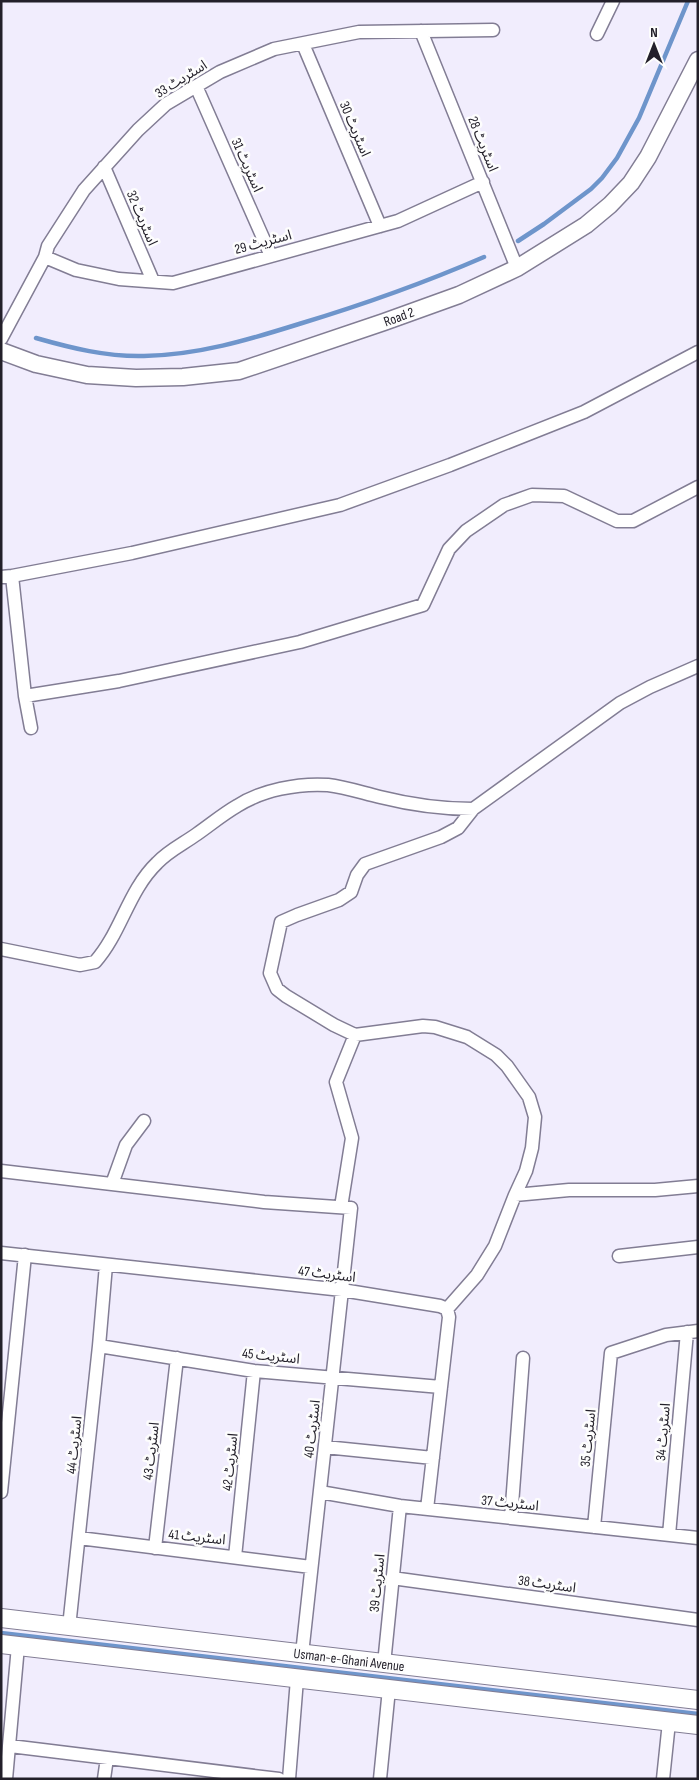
<svg xmlns="http://www.w3.org/2000/svg" width="699" height="1780" font-family="'Sofia Sans Condensed','Noto Sans Arabic',sans-serif">
	<style>
		.lines { fill: none; stroke-linecap: round; stroke-linejoin: round }
		.stream { stroke: #6e95cb; stroke-width: 4.5 }
		.minor-casing { stroke: #827d94; stroke-width: 15 }
		.tertiary-casing { stroke: #827d94; stroke-width: 19 }
		.secondary-casing { stroke: #827d94; stroke-width: 20 }
		.minor { stroke: #fff; stroke-width: 12 }
		.tertiary { stroke: #fff; stroke-width: 16 }
		.secondary { stroke: #fff; stroke-width: 18 }
		.labels { text-anchor: middle; dominant-baseline: central; stroke-width: 5; stroke-linejoin: round; paint-order: stroke }
		.street-label { font-size: 14px; fill: #23202a; stroke: #fdfdfd }
	</style>
	<rect width="100%" height="100%" fill="#f1edfd"/>
	<g class="lines">
		<path class="stream" d="M 518,241 L 544,224 L 591,189 L 602,178 L 617,158 L 639,118 L 688,1
			M 36,338 C 71,348 107,357 144,356 C 198,355 248,340 299,324 C 362,305 424,283 484,257
			M 1,1633 L 698,1714"/>
		<defs>
			<path id="minor" d="M 421,31 L 517,268
				M 597,34 L 613,1
				M 303,44 L 380,226
				M 196,86 L 271,256
				M 104,167 L 153,281
				M 45,257 L 76,270 L 119,279 L 173,283 L 398,221 L 483,182
				M 1,339 L 45,257 L 48,246 L 84,190 L 138,130 L 166,104 L 220,72 L 274,49 L 359,32 L 493,30
				M 12,576 L 25,696 L 31,728
				M 1,577 L 12,576 L 132,553 L 340,505 L 450,465 L 584,412 L 698,352
				M 25,696 L 119,681 L 300,642 L 423,605 L 449,549 L 466,531 L 504,505 L 532,495 L 564,496 L 617,521 L 633,521 L 698,487
				M 1,949 L 80,965 L 95,962 C 121,933 128,891 157,863 C 168,851 183,844 197,834 C 210,825 223,814 237,806 C 262,790 298,783 328,785 C 345,787 363,793 380,797 C 412,805 440,809 473,809 L 620,703 L 650,687 L 698,666
				M 1,1171 L 264,1202 L 351,1208 L 302,1654
				M 112,1184 L 126,1145 L 144,1121
				M 515,1195 L 569,1190 L 655,1190 L 698,1186
				M 341,1207 L 352,1138 L 336,1082 L 355,1035
				M 1,1253 L 342,1290 L 440,1306 L 447,1309 L 449,1317 L 427,1509
				M 619,1256 L 698,1247
				M 447,1309 L 477,1275 L 495,1246 L 515,1195 L 526,1171 L 532,1148 L 535,1117 L 529,1097 L 507,1066 L 496,1055 L 467,1037 L 435,1027 L 423,1026 L 355,1035 L 334,1025 L 286,996 L 277,989 L 270,973 L 281,922 L 297,915 L 339,900 L 351,892 L 357,875 L 365,864 L 441,837 L 458,828 L 473,809
				M 99,1346 L 254,1371 L 441,1387
				M 325,1447 L 433,1458
				M 1,1492 L 25,1255
				M 320,1492 L 400,1506 L 698,1538
				M 511,1518 L 523,1358
				M 594,1527 L 611,1353 L 666,1335 L 698,1331
				M 669,1535 L 687,1332
				M 79,1538 L 311,1567
				M 155,1548 L 177,1358
				M 235,1557 L 254,1371
				M 392,1578 L 698,1620
				M 69,1627 L 99,1346 L 106,1265
				M 384,1664 L 400,1506
				M 10,1746 L 279,1779
				M 6,1779 L 18,1646
				M 104,1779 L 107,1758
				M 289,1779 L 297,1679
				M 380,1779 L 389,1689
				M 663,1779 L 669,1722"/>
			<path id="tertiary" d="M 1,351 L 36,364 L 87,375 L 136,378 L 183,377 L 239,371 L 384,322 L 459,295 L 517,268 L 586,225 L 610,205 L 631,183 L 648,157 L 698,60"/>
			<path id="secondary" d="M 1,1618 L 698,1700
				M 1,1644 L 698,1725"/>
		</defs>
		<use href="#minor" class="minor-casing"/>
		<use href="#tertiary" class="tertiary-casing"/>
		<use href="#secondary" class="secondary-casing"/>
		<use href="#minor" class="minor"/>
		<use href="#tertiary" class="tertiary"/>
		<use href="#secondary" class="secondary"/>
	</g>
	<g class="labels">
		<g class="street-label">
			<text transform="translate(181 79) rotate(-32)">اسٹریٹ 33</text>
			<text transform="translate(355 129) rotate(67)">اسٹریٹ 30</text>
			<text transform="translate(483 144) rotate(68)">اسٹریٹ 28</text>
			<text transform="translate(247 165) rotate(66)">اسٹریٹ 31</text>
			<text transform="translate(142 218) rotate(67)">اسٹریٹ 32</text>
			<text transform="translate(263 242) rotate(-15)">اسٹریٹ 29</text>
			<text transform="translate(399 317) rotate(-20)">Road 2</text>
			<text transform="translate(327 1274) rotate(7)">اسٹریٹ 47</text>
			<text transform="translate(271 1356) rotate(6)">اسٹریٹ 45</text>
			<text transform="translate(312 1429) rotate(-83)">اسٹریٹ 40</text>
			<text transform="translate(663 1432) rotate(-85)">اسٹریٹ 34</text>
			<text transform="translate(588 1438) rotate(-84)">اسٹریٹ 35</text>
			<text transform="translate(74 1445) rotate(-84)">اسٹریٹ 44</text>
			<text transform="translate(151 1451) rotate(-83)">اسٹریٹ 43</text>
			<text transform="translate(230 1462) rotate(-84)">اسٹریٹ 42</text>
			<text transform="translate(510 1503) rotate(6)">اسٹریٹ 37</text>
			<text transform="translate(197 1537) rotate(6)">اسٹریٹ 41</text>
			<text transform="translate(377 1583) rotate(-84)">اسٹریٹ 39</text>
			<text transform="translate(547 1584) rotate(8)">اسٹریٹ 38</text>
			<text transform="translate(349 1660) rotate(7)">Usman-e-Ghani Avenue</text>
		</g>
	</g>
	<rect width="699" height="1780" fill="none" stroke="#23202a" stroke-width="5"/>
	<g transform="translate(654 45)" stroke="#fdfdfd" stroke-width="4" paint-order="stroke">
	<path d="M0-4L9 19L0 12L-9 19Z" fill="#23202a"/>
	<text y="-8" font-size="14" font-weight="bold" text-anchor="middle" fill="#23202a">N</text>
	</g>
</svg>
